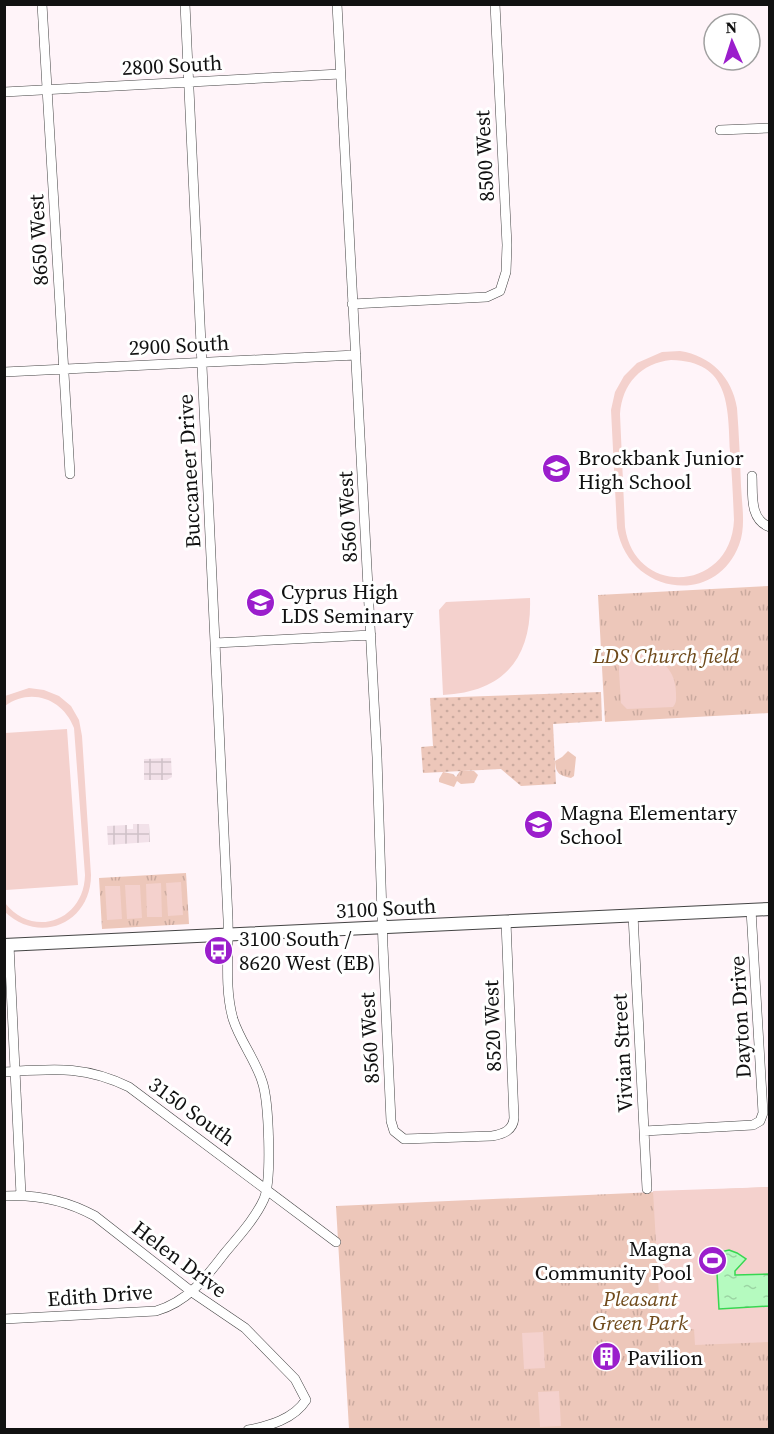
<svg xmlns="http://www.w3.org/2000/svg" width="774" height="1434" font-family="'Source Serif 4',serif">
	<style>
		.grass { fill: url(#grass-dots) }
		.park { fill: url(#park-tufts) }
		.pitch { fill: #f4d1cd; fill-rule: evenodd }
		.plaza { fill: url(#plaza-grid) }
		.water { fill: url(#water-ripples); stroke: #37d751; stroke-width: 1.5 }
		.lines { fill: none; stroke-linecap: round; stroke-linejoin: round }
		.minor-casing { stroke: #444; stroke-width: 10 }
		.tertiary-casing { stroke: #444; stroke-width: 14 }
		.minor { stroke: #fff; stroke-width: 9 }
		.tertiary { stroke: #fff; stroke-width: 12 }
		.labels { text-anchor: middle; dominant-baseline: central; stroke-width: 6; stroke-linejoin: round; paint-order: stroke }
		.street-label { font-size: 21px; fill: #111; stroke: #fff }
		.poi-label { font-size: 21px; fill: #111; stroke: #fff; text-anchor: start }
		.park-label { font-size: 21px; font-style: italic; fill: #6f4a1b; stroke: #fff }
	</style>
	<defs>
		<pattern id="grass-dots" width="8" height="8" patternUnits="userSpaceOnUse" patternTransform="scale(1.5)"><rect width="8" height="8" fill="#edc7ba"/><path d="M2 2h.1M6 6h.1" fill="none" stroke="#caaa9f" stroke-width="1.8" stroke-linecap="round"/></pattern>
		<pattern id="park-tufts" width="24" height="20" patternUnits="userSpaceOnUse" patternTransform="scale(1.5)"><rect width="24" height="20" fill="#edc7ba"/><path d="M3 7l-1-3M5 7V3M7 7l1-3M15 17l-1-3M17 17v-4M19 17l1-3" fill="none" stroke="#caaa9f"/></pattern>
		<pattern id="plaza-grid" width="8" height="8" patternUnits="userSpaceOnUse" patternTransform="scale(1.5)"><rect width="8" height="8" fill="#f2e1e9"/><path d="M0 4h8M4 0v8" fill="none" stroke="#cec0c7"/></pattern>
		<pattern id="water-ripples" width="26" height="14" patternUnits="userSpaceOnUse" patternTransform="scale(1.5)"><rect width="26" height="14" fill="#b5fabf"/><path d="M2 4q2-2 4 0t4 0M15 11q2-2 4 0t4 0" fill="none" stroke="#9bd5a3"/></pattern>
	</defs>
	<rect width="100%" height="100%" fill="#fff4f9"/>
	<path class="grass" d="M 601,692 L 602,721 L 553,724 L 556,784 L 521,786 L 501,769 L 423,773 L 421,747 L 433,746 L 430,698 Z"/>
	<path class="park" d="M 769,586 L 769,713 L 605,722 L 598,595 Z
		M 568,751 L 576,757 L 574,776 L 571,778 C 559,775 556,774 555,761 L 562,757 Z
		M 460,771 L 474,771 L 478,775 L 474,783 L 461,784 L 457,781 L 454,787 L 439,782 L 439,779 L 443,772 L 453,774 L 456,777 Z
		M 186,873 L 189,924 L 102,929 L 99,878 Z
		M 769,1187 L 769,1429 L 349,1429 L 336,1206 Z"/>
	<path class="pitch" d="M 680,351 C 711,356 732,377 737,408 C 739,434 740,460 741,486 C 742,506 746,527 739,545 C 715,608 628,594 617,528 L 611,410 L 615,392 L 624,376 L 637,363 L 662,352 ZM 671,360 C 730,361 728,406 730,451 C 732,474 733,497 734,520 C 731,592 635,598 625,527 L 620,414 C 622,384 641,363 671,360 Z
		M 530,598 C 532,658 504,692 443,695 L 439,610 L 446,602 Z
		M 642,653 C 662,658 676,671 676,693 C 676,699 677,702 673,707 L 627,709 L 621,703 L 618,656 Z
		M 29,688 L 44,690 L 59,696 L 71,706 L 79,720 L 82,736 L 91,875 C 91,923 40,945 5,912 L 5,903 C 33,939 84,921 85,875 L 74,728 C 63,699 31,687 5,706 L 5,696 Z
		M 67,729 L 78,885 L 6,890 L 5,733 Z
		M 181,882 L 183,915 L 168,916 L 166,883 Z
		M 161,883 L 162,917 L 147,917 L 146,884 Z
		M 125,885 L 140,885 L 142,918 L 127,919 Z
		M 105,886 L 120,886 L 122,919 L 107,920 Z
		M 769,1187 L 769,1342 L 695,1345 L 694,1329 L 661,1331 L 653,1191 Z
		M 543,1332 L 545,1368 L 524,1369 L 522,1333 Z
		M 559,1391 L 561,1426 L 540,1427 L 538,1392 Z"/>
	<path class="plaza" d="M 171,758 L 172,777 L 167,780 L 144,780 L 144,759 Z
		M 133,824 L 149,824 L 150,842 L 108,845 L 107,826 L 127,825 L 127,829 L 133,829 Z"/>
	<path class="water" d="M 729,1250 L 737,1253 L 746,1259 L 735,1271 L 735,1275 L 769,1274 L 769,1306 L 719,1309 L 717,1273 L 705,1260 L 712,1254 Z"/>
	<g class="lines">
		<defs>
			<path id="minor" d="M 42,4 L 70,474
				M 337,4 L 377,757 L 383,946 L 391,1121 L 394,1131 L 404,1139 L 492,1136 C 504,1134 513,1130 514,1118 L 506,922
				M 4,92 L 340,74
				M 720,130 L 770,128
				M 352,304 L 487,297 L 500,291 L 506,272 L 507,245 L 495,4
				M 4,372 L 356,355
				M 752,476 C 753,494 749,520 770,527
				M 215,643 L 371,635
				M 633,915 L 647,1189
				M 9,945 L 21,1195
				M 4,1072 C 53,1069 84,1065 129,1087 L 336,1242
				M 644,1131 L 753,1125 L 760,1121 L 763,1113 L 751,910
				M 4,1196 C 37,1194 66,1200 95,1216 L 192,1292 L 245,1328 L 295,1379 L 306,1400 C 294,1419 269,1426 248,1430
				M 4,1319 L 156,1311 C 187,1302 205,1279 224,1254 C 238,1237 255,1219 264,1199 C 272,1180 269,1101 262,1081 C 255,1059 240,1041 233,1019 C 224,987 229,951 228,919 L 185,4"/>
			<path id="tertiary" d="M 4,945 L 770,909"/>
		</defs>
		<use href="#minor" class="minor-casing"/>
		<use href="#tertiary" class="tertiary-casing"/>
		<use href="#minor" class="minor"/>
		<use href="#tertiary" class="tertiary"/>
	</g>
	<defs>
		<symbol id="school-disc" viewBox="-11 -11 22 22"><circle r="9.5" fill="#9b1ecc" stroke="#fff"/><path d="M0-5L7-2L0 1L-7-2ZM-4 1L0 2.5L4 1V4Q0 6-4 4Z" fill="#fff"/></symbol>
		<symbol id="bus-disc" viewBox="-11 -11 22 22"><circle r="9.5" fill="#9b1ecc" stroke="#fff"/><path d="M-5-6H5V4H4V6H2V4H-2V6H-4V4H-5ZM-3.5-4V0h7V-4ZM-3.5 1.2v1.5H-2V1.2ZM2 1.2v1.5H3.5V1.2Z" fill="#fff"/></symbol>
		<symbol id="stadium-disc" viewBox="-11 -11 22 22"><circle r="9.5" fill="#9b1ecc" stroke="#fff"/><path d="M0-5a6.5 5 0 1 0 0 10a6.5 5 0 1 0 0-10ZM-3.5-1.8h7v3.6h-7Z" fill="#fff"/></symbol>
		<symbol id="building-disc" viewBox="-11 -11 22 22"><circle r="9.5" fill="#9b1ecc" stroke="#fff"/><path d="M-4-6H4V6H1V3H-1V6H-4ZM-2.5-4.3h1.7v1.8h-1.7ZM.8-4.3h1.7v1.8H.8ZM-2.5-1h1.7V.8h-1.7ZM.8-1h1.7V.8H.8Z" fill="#fff"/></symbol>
	</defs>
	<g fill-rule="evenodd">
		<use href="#school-disc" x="540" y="452" width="33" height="33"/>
		<use href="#school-disc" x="244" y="586" width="33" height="33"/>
		<use href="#school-disc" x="522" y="808" width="33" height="33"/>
		<use href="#bus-disc" x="202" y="934" width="33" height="33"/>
		<use href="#stadium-disc" x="696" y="1244" width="33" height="33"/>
		<use href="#building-disc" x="590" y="1340" width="33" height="33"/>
	</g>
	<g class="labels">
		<g class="street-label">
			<text transform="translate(172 65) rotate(-3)">2800 South</text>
			<text transform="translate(484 156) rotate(-93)">8500 West</text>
			<text transform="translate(38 240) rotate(-93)">8650 West</text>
			<text transform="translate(179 345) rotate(-3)">2900 South</text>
			<text transform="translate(189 471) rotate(-93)">Buccaneer Drive</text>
			<text transform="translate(347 517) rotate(-93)">8560 West</text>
			<text transform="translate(386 908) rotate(-3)">3100 South</text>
			<text transform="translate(740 1017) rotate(-93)">Dayton Drive</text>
			<text transform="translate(492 1026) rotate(-92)">8520 West</text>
			<text transform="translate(369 1038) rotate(-93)">8560 West</text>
			<text transform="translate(622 1053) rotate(-93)">Vivian Street</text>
			<text transform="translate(192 1111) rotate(36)">3150 South</text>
			<text transform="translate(180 1259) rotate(37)">Helen Drive</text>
			<text transform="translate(100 1295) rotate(-4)">Edith Drive</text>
		</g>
		<g class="poi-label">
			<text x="578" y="457">Brockbank Junior<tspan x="578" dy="24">High School</tspan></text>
			<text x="281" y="591">Cyprus High<tspan x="281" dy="24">LDS Seminary</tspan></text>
			<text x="560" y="812">Magna Elementary<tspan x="560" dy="24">School</tspan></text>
			<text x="239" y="938">3100 South /<tspan x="239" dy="24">8620 West (EB)</tspan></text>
			<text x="692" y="1248" text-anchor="end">Magna<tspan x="692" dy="24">Community Pool</tspan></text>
			<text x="627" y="1357">Pavilion</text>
		</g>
		<g class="park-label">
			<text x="666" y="655">LDS Church field</text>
			<text x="640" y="1298">Pleasant<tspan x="640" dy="24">Green Park</tspan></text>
		</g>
	</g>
	<rect width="774" height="1434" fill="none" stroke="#111111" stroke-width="12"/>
	<g transform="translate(732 42) rotate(357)"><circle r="28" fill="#ffffff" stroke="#a0a0a0" stroke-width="1.5"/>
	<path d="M0-4.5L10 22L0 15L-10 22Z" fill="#9b1ecc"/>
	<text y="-9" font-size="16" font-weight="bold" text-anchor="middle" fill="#111111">N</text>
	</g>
</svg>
